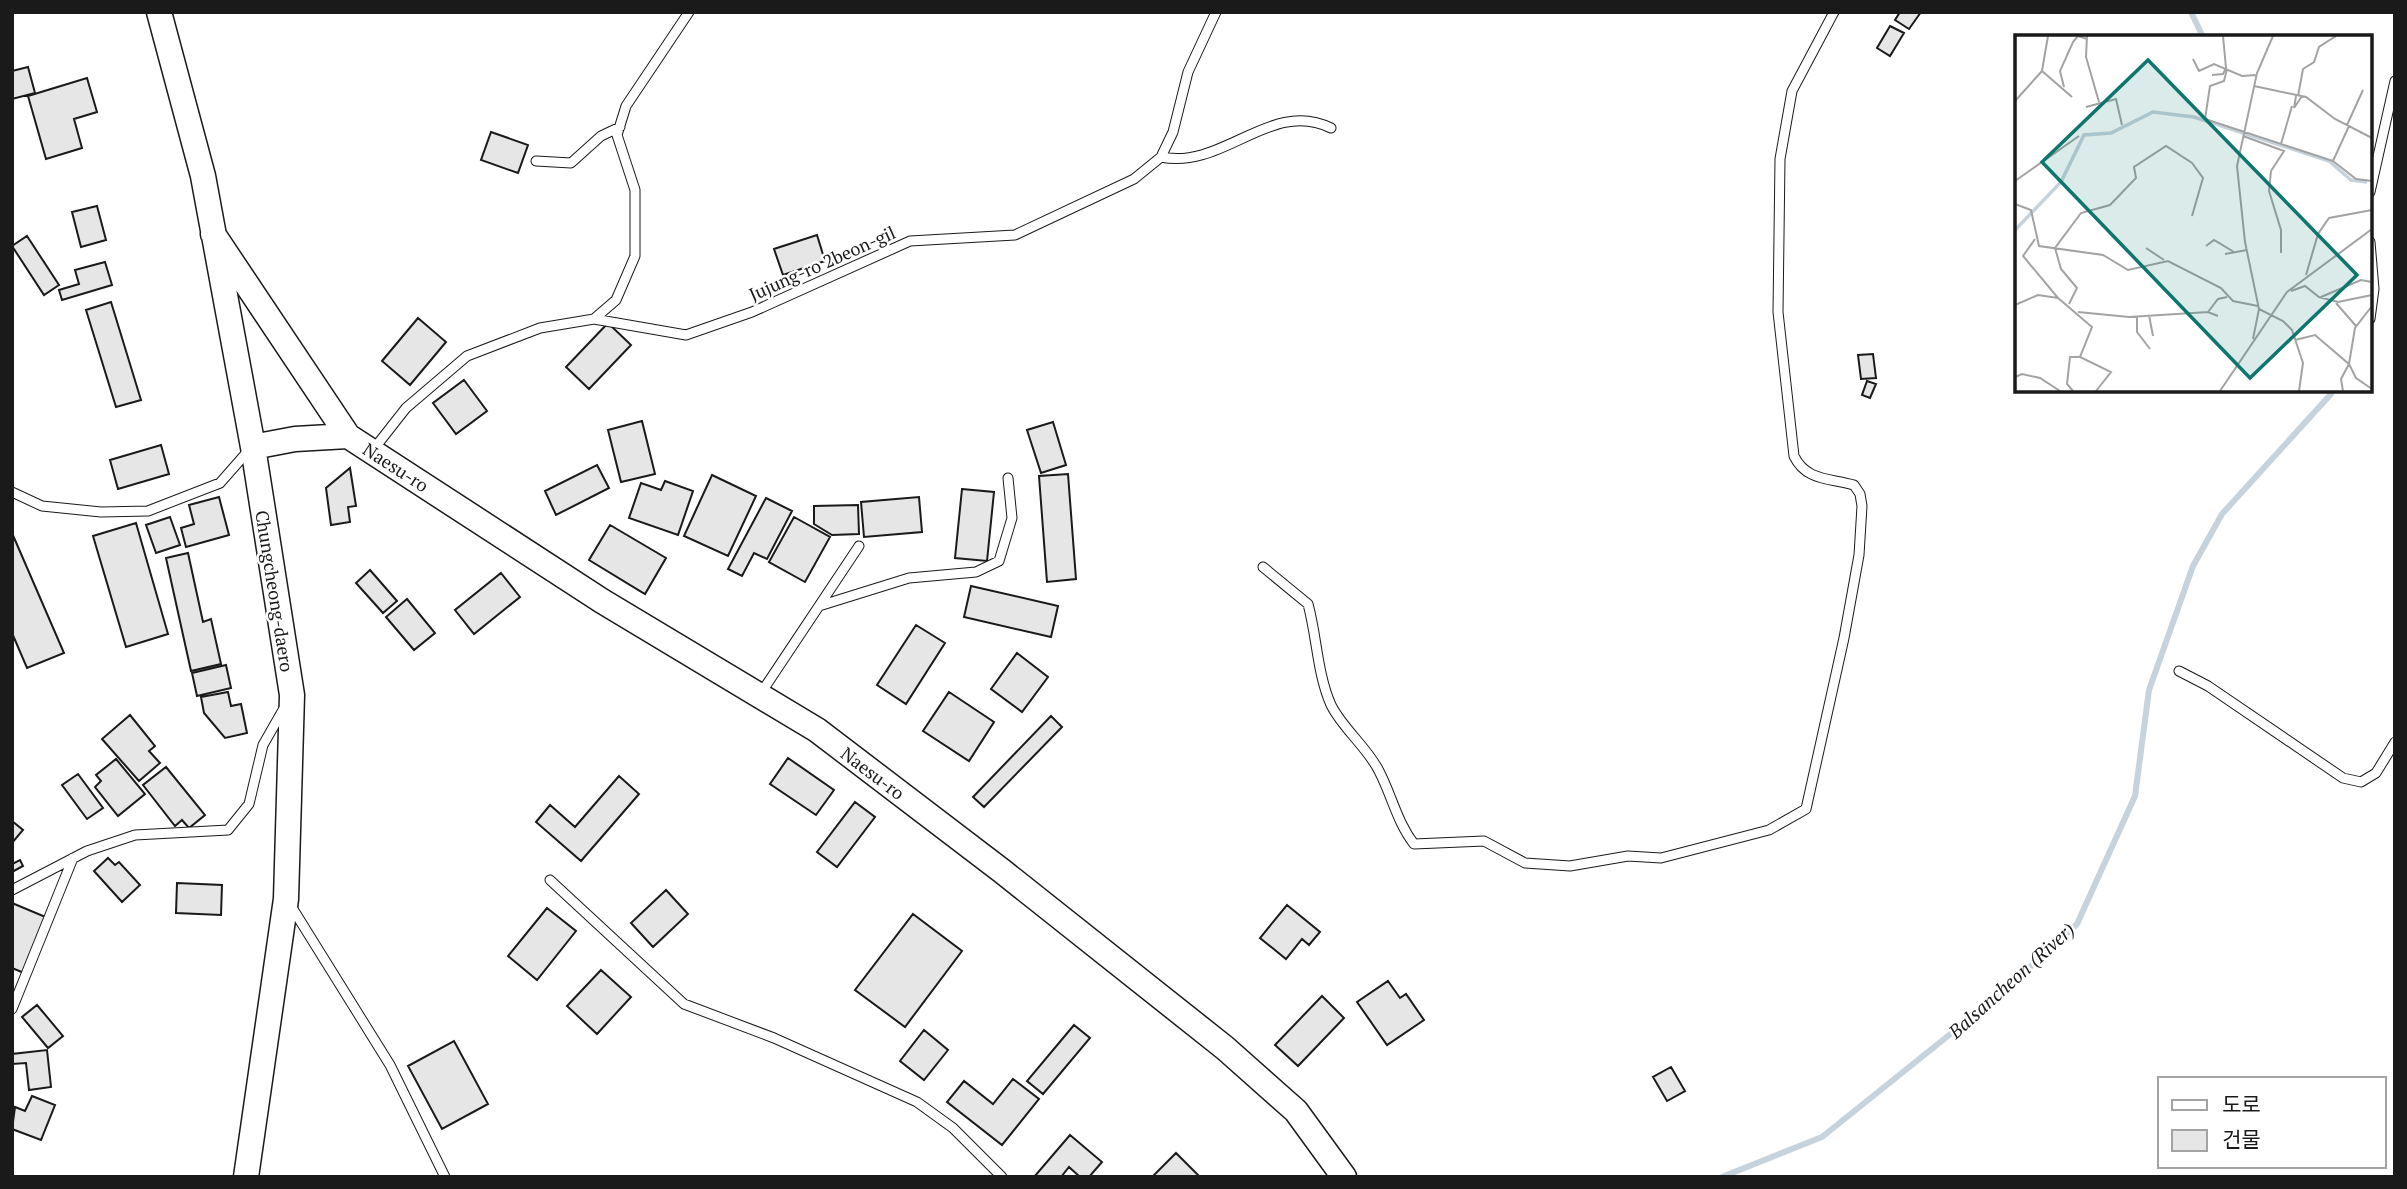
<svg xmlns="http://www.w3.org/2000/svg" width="2407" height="1189" font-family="'PT Serif','Noto Sans KR',serif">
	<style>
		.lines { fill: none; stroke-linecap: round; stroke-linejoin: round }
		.stream { stroke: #c6d2dc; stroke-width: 6 }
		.building { fill: #e6e6e6; stroke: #1a1a1a; stroke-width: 2 }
		.lane-casing { stroke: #1a1a1a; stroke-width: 11 }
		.secondary-casing { stroke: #1a1a1a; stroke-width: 27 }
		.lane { stroke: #fff; stroke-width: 9 }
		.secondary { stroke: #fff; stroke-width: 24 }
		.labels { text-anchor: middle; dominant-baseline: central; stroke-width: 5; stroke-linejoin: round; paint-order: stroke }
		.street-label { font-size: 18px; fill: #1a1a1a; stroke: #fff }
		.water-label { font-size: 19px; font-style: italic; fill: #1a1a1a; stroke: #fff }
		.inset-river { fill: none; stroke: #c6d2dc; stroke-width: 3.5 }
		.inset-road { fill: none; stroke: #a3a3a3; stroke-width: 2 }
		.view { fill: #0f766e; fill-opacity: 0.15; stroke: #0f766e; stroke-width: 3.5 }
		.inset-edge { fill: none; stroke: #1a1a1a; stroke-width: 3.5 }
	</style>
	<rect width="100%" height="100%" fill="#fff"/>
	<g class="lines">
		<path class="stream" d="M 2191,12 L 2203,37
			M 1722,1177 L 1822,1137 L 2004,991 L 2077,924 L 2135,796 L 2149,690 L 2193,566 L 2222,514 L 2331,394 L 2331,390"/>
	</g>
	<path class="building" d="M 1900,12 L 1921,12 L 1909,29 L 1895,20 Z
		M 1890,26 L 1904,33 L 1890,56 L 1877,48 Z
		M 28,67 L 35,93 L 12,99 L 12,71 Z
		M 87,78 L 97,112 L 74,119 L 82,148 L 46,159 L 28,96 Z
		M 491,132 L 528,145 L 518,173 L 481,160 Z
		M 97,206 L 106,240 L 81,247 L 72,212 Z
		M 817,235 L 825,261 L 783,275 L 774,249 Z
		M 27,236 L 59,285 L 44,295 L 12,246 Z
		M 105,262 L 112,285 L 62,300 L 59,290 L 79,284 L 75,270 Z
		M 111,302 L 141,400 L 116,407 L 86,310 Z
		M 418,318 L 446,342 L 410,385 L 382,361 Z
		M 608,323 L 631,345 L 589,389 L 566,367 Z
		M 1873,354 L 1876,378 L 1861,379 L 1858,355 Z
		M 464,380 L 487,411 L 456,434 L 433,403 Z
		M 1867,381 L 1876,384 L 1870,398 L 1862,395 Z
		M 642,421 L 655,474 L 621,482 L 608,430 Z
		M 1053,422 L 1066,465 L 1041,473 L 1027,430 Z
		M 161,445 L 169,474 L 118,489 L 110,460 Z
		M 597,465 L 609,488 L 556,515 L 545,491 Z
		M 350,468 L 356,506 L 348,507 L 350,522 L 331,525 L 326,488 Z
		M 1068,474 L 1076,579 L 1047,582 L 1039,476 Z
		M 712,475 L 756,496 L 728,556 L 684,536 Z
		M 665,481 L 693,491 L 678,535 L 629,518 L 641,483 L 661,490 Z
		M 962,489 L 994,492 L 987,561 L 955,558 Z
		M 219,497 L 229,535 L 186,547 L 181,528 L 194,524 L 189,505 Z
		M 919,497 L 922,532 L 864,537 L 861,502 Z
		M 766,498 L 792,511 L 767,559 L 754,553 L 742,576 L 728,569 Z
		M 858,505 L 859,534 L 832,535 L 814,524 L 814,506 Z
		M 170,517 L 180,545 L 156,553 L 146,525 Z
		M 794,517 L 830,537 L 805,582 L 769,562 Z
		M 136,523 L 168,634 L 126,647 L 93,536 Z
		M 610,525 L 666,558 L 645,594 L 589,560 Z
		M 12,533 L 64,653 L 27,668 L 12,633 Z
		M 188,553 L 203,622 L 211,619 L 221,664 L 191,671 L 166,558 Z
		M 370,570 L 397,601 L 383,613 L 356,583 Z
		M 501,573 L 520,597 L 474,634 L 455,610 Z
		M 971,586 L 1058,606 L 1051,637 L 964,617 Z
		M 407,599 L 435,633 L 414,650 L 386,617 Z
		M 916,625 L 945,643 L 906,704 L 877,685 Z
		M 1017,653 L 1048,677 L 1022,712 L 991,689 Z
		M 226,665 L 231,688 L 197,696 L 192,673 Z
		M 228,692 L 231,706 L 241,704 L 247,733 L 225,738 L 204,713 L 201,697 Z
		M 949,692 L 994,722 L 969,761 L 923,731 Z
		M 130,715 L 155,746 L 149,751 L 160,763 L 139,781 L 102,739 Z
		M 1051,716 L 1062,727 L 984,807 L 973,797 Z
		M 788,758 L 834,790 L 816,815 L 770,784 Z
		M 116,759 L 145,794 L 118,816 L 95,787 L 101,781 L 96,775 Z
		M 166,767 L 205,815 L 189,828 L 182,820 L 175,826 L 143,785 Z
		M 78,774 L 103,808 L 87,819 L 62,785 Z
		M 619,776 L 639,794 L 581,861 L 536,822 L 550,805 L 575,827 Z
		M 855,802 L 875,817 L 837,867 L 817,852 Z
		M 12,821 L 23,830 L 12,843 Z
		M 108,858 L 115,865 L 119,862 L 140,885 L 122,902 L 94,871 Z
		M 20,860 L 23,866 L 12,872 L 12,864 Z
		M 177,883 L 222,885 L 221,915 L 176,913 Z
		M 666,890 L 688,914 L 653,947 L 631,923 Z
		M 12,903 L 48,918 L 24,973 L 12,968 Z
		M 1287,905 L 1320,932 L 1309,945 L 1302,939 L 1286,959 L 1260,938 Z
		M 547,908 L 576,931 L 537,980 L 508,956 Z
		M 913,914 L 962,951 L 905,1027 L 855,990 Z
		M 601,970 L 631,997 L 597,1034 L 567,1006 Z
		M 1388,981 L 1400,998 L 1406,994 L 1424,1020 L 1387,1045 L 1357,1002 Z
		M 1322,996 L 1344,1018 L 1298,1066 L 1275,1045 Z
		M 37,1005 L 63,1036 L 48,1048 L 22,1017 Z
		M 1074,1025 L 1090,1038 L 1043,1094 L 1027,1081 Z
		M 924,1030 L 948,1050 L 924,1080 L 900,1061 Z
		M 454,1041 L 488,1104 L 442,1129 L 408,1066 Z
		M 47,1050 L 51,1087 L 29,1090 L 26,1063 L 12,1064 L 12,1054 Z
		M 1671,1067 L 1685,1091 L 1667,1101 L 1653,1077 Z
		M 1013,1079 L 1039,1099 L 1002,1145 L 947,1102 L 964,1081 L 993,1104 Z
		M 32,1096 L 55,1105 L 41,1140 L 12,1129 L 15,1107 L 25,1111 Z
		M 1070,1135 L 1102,1162 L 1089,1177 L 1080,1177 L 1069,1167 L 1061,1177 L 1034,1177 Z
		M 1176,1153 L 1200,1177 L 1153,1176 Z"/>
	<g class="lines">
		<defs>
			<path id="lane" d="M 1161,157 C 1224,170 1271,98 1331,128
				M 536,161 L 571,163 L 601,136 L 620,127
				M 2370,192 L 2395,81
				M 2370,242 L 2374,289 L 2370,319
				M 594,319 L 616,300 L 635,256 L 635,190 L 617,135 L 626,106 L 689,12
				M 373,450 L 406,408 L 467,356 L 540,328 L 594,319 L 686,335 L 752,312 L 910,241 L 1015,235 L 1134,179 L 1161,157 L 1173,132 L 1188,72 L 1216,12
				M 12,492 L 42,506 L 101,512 L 148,511 L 220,483 L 249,450
				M 1263,567 L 1308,604 C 1317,637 1317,673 1331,705 C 1343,729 1367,747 1379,771 C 1392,796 1397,822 1414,844 L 1484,841 L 1525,863 L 1570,866 L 1628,856 L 1661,858 L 1769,830 L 1806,809 L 1844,638 L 1859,555 L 1862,506 L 1860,494 L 1854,485 C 1830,478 1806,481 1794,456 L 1778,312 L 1780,159 L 1792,91 L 1834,12
				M 819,606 L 909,578 L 976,572 L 999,561 L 1012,518 L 1008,478
				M 2179,671 L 2208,686 L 2343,778 L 2361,782 L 2376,773 L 2395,742
				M 761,693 L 859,546
				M 550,880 L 684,1004 L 774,1038 L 917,1102 L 953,1128 L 1002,1177
				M 12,890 L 87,851 L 135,835 L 228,830 L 249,804 L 263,745 L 283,710
				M 291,906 L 390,1065 L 445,1177
				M 12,1009 L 73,858"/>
			<path id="secondary" d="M 159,12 L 203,176 L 253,447 L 292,695 L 286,899 L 246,1177
				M 213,234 L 348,436 L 602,601 L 817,730 L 1002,871 L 1225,1048 L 1296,1111 L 1344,1177
				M 253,447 L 295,439 L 348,436"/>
		</defs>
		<use href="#lane" class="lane-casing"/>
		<use href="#secondary" class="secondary-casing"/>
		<use href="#lane" class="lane"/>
		<use href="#secondary" class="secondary"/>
	</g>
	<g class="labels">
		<g class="street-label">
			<text transform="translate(822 263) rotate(-24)">Jujung-ro 2beon-gil</text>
			<text transform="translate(396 467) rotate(33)">Naesu-ro</text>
			<text transform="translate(275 591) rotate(81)">Chungcheong-daero</text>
			<text transform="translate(873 773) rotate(37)">Naesu-ro</text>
		</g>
		<g class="water-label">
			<text transform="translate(2011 980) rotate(-42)">Balsancheon (River)</text>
		</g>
	</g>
	<g transform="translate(2015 35)">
		<rect width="357" height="357" fill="#fff"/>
		<path class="inset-river" d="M 0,195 L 46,147 L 69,100 L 96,98 L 138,77 L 179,82 L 314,126 L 336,145 L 352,147"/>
		<path class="inset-road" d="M 72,1 L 71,22 L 84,67M 178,24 L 184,36 L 199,29 L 227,41 L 241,40M 212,34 L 209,46 L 195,51 L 190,84 L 318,126 L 334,91M 27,36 L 57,62M 197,40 L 208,39 L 211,33 L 208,1M 239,51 L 291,62 L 320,84 L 357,103M 49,52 L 45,36 L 58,7 L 63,1 L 72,4M 281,61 L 279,73 L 287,61M 283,61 L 288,34 L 299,27 L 304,12 L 321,1M 0,66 L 27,36 L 33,1M 71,72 L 101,64 L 107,90M 332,90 L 348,55M 228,101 L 269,116 L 256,136 L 254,156 L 266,195 L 266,218M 266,109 L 277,71M 318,126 L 341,144 L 357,146M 0,146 L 64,101M 0,169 L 16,175 L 24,211 L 88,220 L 113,235 L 153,226 L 206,253 L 218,266 L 243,271M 20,204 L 8,221 L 43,263M 191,211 L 199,205 L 219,217M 131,213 L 149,225M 210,219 L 232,215M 291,240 L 303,199 L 314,183 L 357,175M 276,256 L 290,251 L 304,262 L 323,267 L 357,260M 306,262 L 346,245 L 357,247M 321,268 L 341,291M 54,269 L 62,253 L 46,234 L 40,213 L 66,178 L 95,170 L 121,143 L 119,132 L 151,111 L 177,128 L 188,143 L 177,181M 0,270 L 23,260 L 43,263 L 77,292 L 65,322 L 96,337 L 81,356M 244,274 L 268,286 L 277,295 L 288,328 L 284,356M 63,277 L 114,282 L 193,277 L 203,281M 193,277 L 203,264 L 212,262M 134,280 L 138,301M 122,282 L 122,297 L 135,314M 238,304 L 244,274 L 230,207 L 222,131 L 242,38 L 258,1M 280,305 L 300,300 L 334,329 L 340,293 L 357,271M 0,342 L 7,339 L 25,343 L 45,356M 58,356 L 52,349 L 55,322 L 65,322M 205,356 L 272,257 L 357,194M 328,356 L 326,344 L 334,329 L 341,343 L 357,354"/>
		<path class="view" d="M 133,25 L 342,240 L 235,343 L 27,127 Z"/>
		<rect width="357" height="357" class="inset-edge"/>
	</g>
	<rect width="2407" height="1189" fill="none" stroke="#1a1a1a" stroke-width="28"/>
	<rect x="2158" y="1077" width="228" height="91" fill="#ffffff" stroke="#a3a3a3" stroke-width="2"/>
	<rect x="2172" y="1100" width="35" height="10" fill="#ffffff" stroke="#a3a3a3" stroke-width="2"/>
	<text x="2222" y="1112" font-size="21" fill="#1a1a1a">도로</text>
	<rect x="2172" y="1130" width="35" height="21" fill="#e6e6e6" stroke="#a3a3a3" stroke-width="2"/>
	<text x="2222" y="1147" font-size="21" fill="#1a1a1a">건물</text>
</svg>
